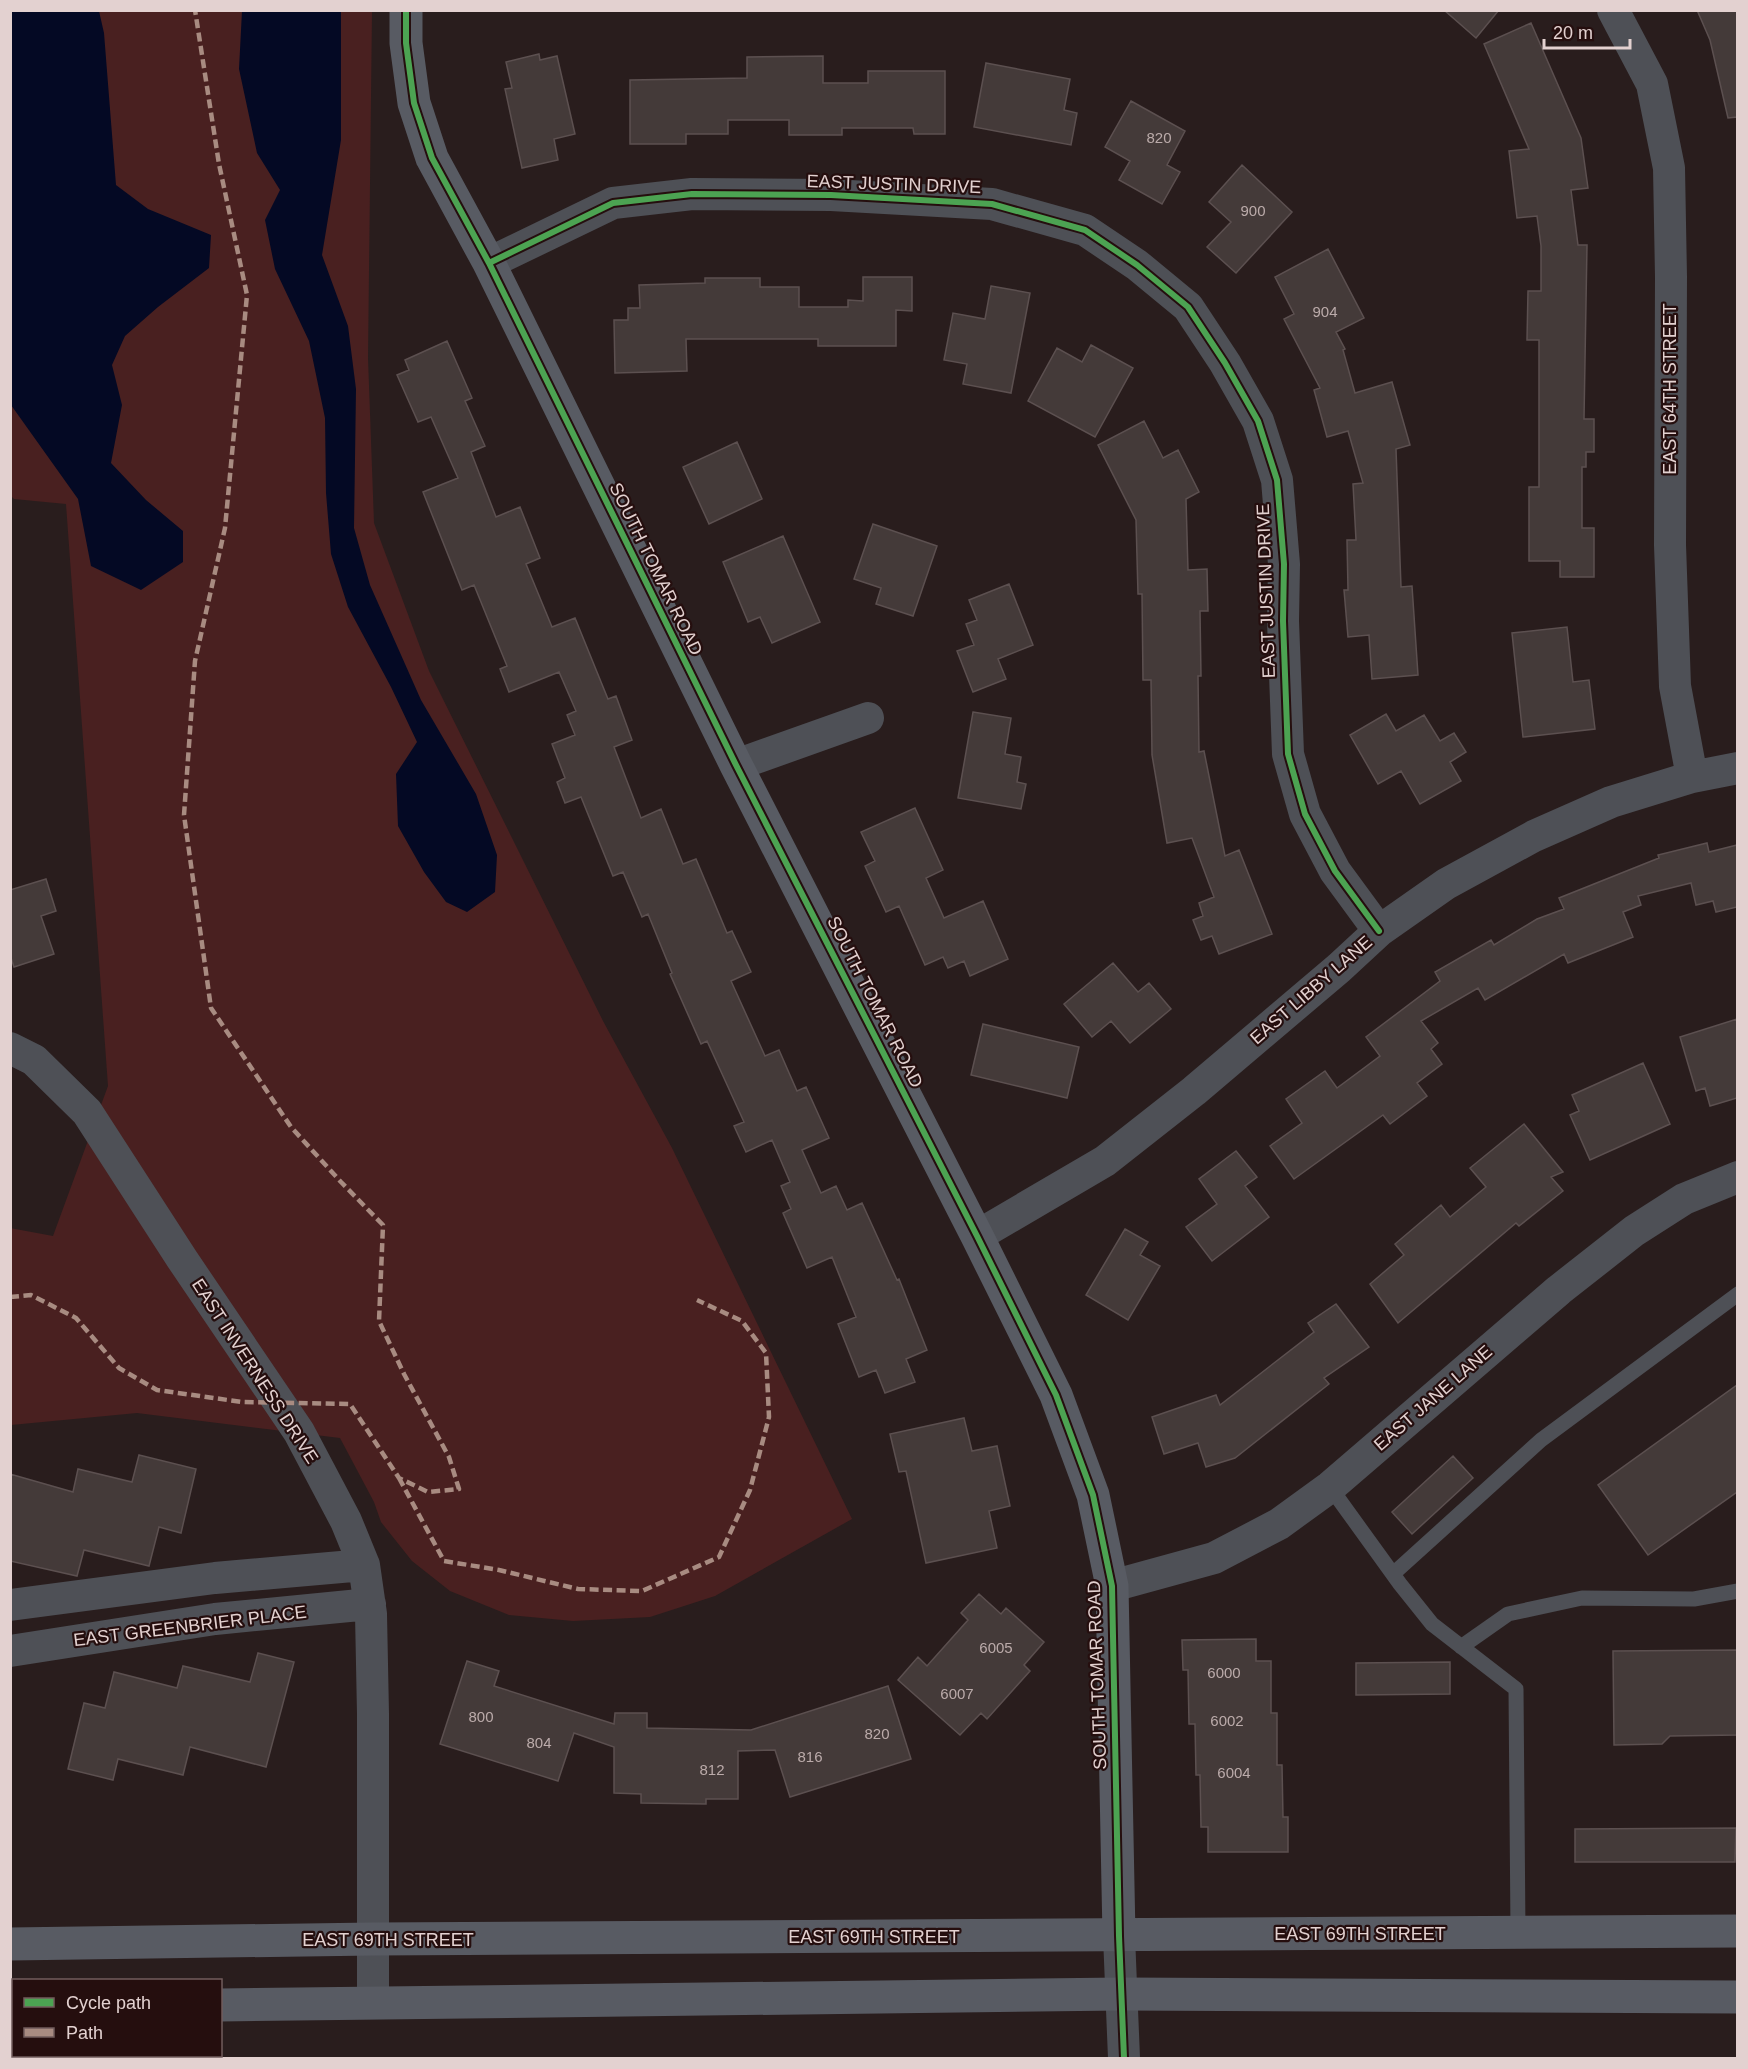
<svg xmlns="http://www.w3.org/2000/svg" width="1748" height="2069" font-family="Arial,sans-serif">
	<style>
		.green { fill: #492020 }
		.water { fill: #040924 }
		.building { fill: #443a39; stroke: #5c5050; stroke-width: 1.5 }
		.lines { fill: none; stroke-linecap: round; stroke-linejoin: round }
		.lane { stroke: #4e5056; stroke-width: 15 }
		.street { stroke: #4e5056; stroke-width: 32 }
		.secondary { stroke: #585b63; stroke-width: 33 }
		.quiet { stroke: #a88b81; stroke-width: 4.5; stroke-dasharray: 9 4.5; stroke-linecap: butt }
		.cycleway-casing { stroke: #250e0e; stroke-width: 10 }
		.cycleway { stroke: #4ca352; stroke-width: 6 }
		.labels { text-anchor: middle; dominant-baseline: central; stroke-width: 4.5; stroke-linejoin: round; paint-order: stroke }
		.number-label { font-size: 15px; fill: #bbabaa }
		.street-label { font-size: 18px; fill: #e3d1d0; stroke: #250e0e }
	</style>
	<rect width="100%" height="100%" fill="#291d1d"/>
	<path class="green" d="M 11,11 L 372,11 L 368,358 L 374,523 L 429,671 L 603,1021 L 672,1148 L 852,1519 L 715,1596 L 650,1617 L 573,1621 L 509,1615 L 450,1591 L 412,1561 L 381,1522 L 374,1502 L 340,1438 L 137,1413 L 11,1425 L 10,1228 L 53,1236 L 108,1086 L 66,504 L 14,499 L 11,496 Z"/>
	<path class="water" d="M 10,11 L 99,11 L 104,33 L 116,185 L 148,209 L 211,235 L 209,268 L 158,307 L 125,336 L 112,365 L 122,405 L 111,463 L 146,500 L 183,531 L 183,562 L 141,590 L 91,566 L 78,499 L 11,405 Z
		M 242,11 L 341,11 L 341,140 L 322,255 L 348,326 L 356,389 L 354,528 L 370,585 L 421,700 L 476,794 L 497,855 L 495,892 L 467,912 L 446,902 L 424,872 L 398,826 L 396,774 L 417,742 L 391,687 L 348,607 L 331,554 L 326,493 L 325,418 L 309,341 L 275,269 L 265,220 L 280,190 L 257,153 L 239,69 Z"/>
	<path class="building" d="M 1444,10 L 1499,10 L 1476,38 Z
		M 1697,10 L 1737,10 L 1737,117 L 1728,118 L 1710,40 Z
		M 1531,23 L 1581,138 L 1588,188 L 1571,190 L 1578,245 L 1587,245 L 1584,419 L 1594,419 L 1594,452 L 1586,452 L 1586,467 L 1582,467 L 1582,528 L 1594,528 L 1594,577 L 1560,577 L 1560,561 L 1529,561 L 1529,487 L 1539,487 L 1539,340 L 1527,340 L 1528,291 L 1541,291 L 1541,246 L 1537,216 L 1517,218 L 1509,151 L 1529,149 L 1484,44 Z
		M 539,54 L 540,60 L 557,56 L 575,134 L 554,139 L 558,160 L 522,168 L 505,89 L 512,88 L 506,62 Z
		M 823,56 L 823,83 L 868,83 L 868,71 L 945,71 L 945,134 L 914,134 L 913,128 L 842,128 L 842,135 L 789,135 L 789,120 L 728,120 L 728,134 L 686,134 L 686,144 L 630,144 L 630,80 L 747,78 L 747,57 Z
		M 986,63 L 1070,79 L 1064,110 L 1077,113 L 1071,145 L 974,127 Z
		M 1131,101 L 1185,131 L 1167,165 L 1180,172 L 1162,204 L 1119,180 L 1130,161 L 1105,147 Z
		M 1242,165 L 1292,212 L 1236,273 L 1207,247 L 1231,222 L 1209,202 Z
		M 1328,249 L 1364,318 L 1336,332 L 1345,349 L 1343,350 L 1355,393 L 1392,382 L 1410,445 L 1396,449 L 1401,587 L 1412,586 L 1418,675 L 1372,679 L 1369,635 L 1348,637 L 1344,590 L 1348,590 L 1347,540 L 1356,540 L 1353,484 L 1363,483 L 1348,431 L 1327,437 L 1314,390 L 1320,388 L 1284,319 L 1294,314 L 1275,277 Z
		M 863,277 L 912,277 L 912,311 L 896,310 L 896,346 L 818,346 L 818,339 L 686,339 L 687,371 L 615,373 L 614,320 L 628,320 L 628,308 L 640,308 L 639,285 L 705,283 L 705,278 L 760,278 L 760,287 L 799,287 L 799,307 L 848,307 L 848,300 L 863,301 Z
		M 991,286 L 1030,293 L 1011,393 L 963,384 L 967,364 L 944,360 L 953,313 L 985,319 Z
		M 447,341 L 472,398 L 465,401 L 485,446 L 471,452 L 496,517 L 520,507 L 540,558 L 526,564 L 552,627 L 575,618 L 608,699 L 616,696 L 632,740 L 614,747 L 641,818 L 661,809 L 683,864 L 696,859 L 727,933 L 732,931 L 751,972 L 731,981 L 765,1056 L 779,1050 L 797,1091 L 806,1087 L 829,1138 L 802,1150 L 821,1193 L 836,1186 L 847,1210 L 862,1203 L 897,1280 L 899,1279 L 927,1350 L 906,1359 L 915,1382 L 885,1393 L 876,1370 L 859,1377 L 838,1324 L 856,1317 L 832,1257 L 807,1268 L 783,1213 L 791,1209 L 781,1186 L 790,1182 L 772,1140 L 746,1152 L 734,1126 L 744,1122 L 707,1041 L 701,1044 L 670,974 L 672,973 L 648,914 L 642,917 L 623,872 L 613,876 L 581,797 L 565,803 L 557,782 L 565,778 L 552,744 L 575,735 L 567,715 L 576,711 L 559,672 L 509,692 L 500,669 L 507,666 L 474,585 L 462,590 L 423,492 L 458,478 L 431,417 L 418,422 L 397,375 L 409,370 L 405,360 Z
		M 1091,345 L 1133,368 L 1095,437 L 1028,401 L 1057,348 L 1082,362 Z
		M 1144,421 L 1163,458 L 1178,450 L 1199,492 L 1186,499 L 1188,570 L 1207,569 L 1208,611 L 1200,611 L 1201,676 L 1198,676 L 1199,752 L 1204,751 L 1225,856 L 1239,850 L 1272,934 L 1219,954 L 1212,936 L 1201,940 L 1193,920 L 1203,916 L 1199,903 L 1214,897 L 1192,838 L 1167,843 L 1152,755 L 1151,680 L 1143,680 L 1142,594 L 1138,594 L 1136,520 L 1098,445 Z
		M 737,442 L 762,499 L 709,524 L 683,467 Z
		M 873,524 L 937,546 L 913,616 L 876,604 L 881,588 L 854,579 Z
		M 783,536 L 820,622 L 772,643 L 760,617 L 748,622 L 723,562 Z
		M 1009,584 L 1033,645 L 998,659 L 1006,679 L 973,692 L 957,651 L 974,645 L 966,624 L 977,620 L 969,600 Z
		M 1567,627 L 1573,682 L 1589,680 L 1595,729 L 1523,737 L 1512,633 Z
		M 973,712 L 1011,718 L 1005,754 L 1021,757 L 1017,782 L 1026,784 L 1021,809 L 958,798 Z
		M 1386,714 L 1396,731 L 1424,715 L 1440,741 L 1454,733 L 1466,752 L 1450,762 L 1461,781 L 1420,804 L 1401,771 L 1378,784 L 1350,735 Z
		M 915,808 L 943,870 L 926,878 L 944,918 L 983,901 L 1008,959 L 970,976 L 964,961 L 948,968 L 943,957 L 925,965 L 899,906 L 886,912 L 865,866 L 875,861 L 861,832 Z
		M 1707,843 L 1709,852 L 1737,845 L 1737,907 L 1716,912 L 1713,901 L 1696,905 L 1691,883 L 1638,896 L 1641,905 L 1623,912 L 1633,937 L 1568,963 L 1564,954 L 1485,1000 L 1478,988 L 1421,1021 L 1438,1043 L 1431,1049 L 1442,1064 L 1417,1083 L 1427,1096 L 1390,1124 L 1383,1115 L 1294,1179 L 1270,1146 L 1302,1123 L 1286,1099 L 1325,1071 L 1337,1088 L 1380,1056 L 1366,1037 L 1440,981 L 1435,972 L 1491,940 L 1494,945 L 1537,919 L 1564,909 L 1559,898 L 1659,858 L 1658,855 Z
		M 46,879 L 56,911 L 41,916 L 54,954 L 14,967 L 10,955 L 10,890 Z
		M 1113,963 L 1138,992 L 1149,983 L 1171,1009 L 1130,1043 L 1111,1021 L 1092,1037 L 1064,1004 Z
		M 1737,1019 L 1737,1098 L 1710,1106 L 1705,1088 L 1696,1091 L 1680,1037 Z
		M 983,1024 L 1079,1047 L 1067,1098 L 971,1075 Z
		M 1643,1063 L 1670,1124 L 1590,1160 L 1570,1115 L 1579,1111 L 1572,1095 Z
		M 1524,1124 L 1563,1172 L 1551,1177 L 1563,1191 L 1519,1226 L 1516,1223 L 1398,1323 L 1370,1284 L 1404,1255 L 1395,1244 L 1441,1205 L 1450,1217 L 1486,1187 L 1470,1168 Z
		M 1236,1151 L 1257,1177 L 1245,1186 L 1269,1217 L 1212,1261 L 1186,1227 L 1217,1204 L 1199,1179 Z
		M 1125,1229 L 1148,1242 L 1140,1255 L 1160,1266 L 1128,1320 L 1086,1295 Z
		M 1336,1304 L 1369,1347 L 1324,1378 L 1329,1384 L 1235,1458 L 1206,1467 L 1198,1443 L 1164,1454 L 1152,1417 L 1216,1395 L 1220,1405 L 1314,1332 L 1308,1323 Z
		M 1737,1385 L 1737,1492 L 1648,1555 L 1598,1485 Z
		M 964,1418 L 972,1451 L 997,1446 L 1010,1506 L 989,1511 L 997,1548 L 926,1563 L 906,1471 L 899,1472 L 890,1434 Z
		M 139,1455 L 196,1469 L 181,1533 L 159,1527 L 149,1566 L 84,1550 L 77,1576 L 10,1561 L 10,1474 L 73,1492 L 78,1469 L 132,1482 Z
		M 1453,1456 L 1473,1478 L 1412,1534 L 1392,1512 Z
		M 979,1594 L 1001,1614 L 1006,1608 L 1044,1642 L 1024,1665 L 1030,1671 L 987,1719 L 981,1713 L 960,1735 L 898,1680 L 918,1657 L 927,1666 L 968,1620 L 961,1613 Z
		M 1256,1639 L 1256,1661 L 1271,1661 L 1271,1713 L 1277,1713 L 1277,1765 L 1282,1765 L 1283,1817 L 1288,1817 L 1288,1852 L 1208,1852 L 1208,1827 L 1201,1827 L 1200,1775 L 1196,1775 L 1195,1724 L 1189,1724 L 1188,1670 L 1183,1670 L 1182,1640 Z
		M 1737,1650 L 1737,1735 L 1670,1736 L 1662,1744 L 1614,1745 L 1613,1651 Z
		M 258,1653 L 294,1662 L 266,1767 L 190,1747 L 183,1775 L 118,1759 L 113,1780 L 68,1769 L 84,1703 L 105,1708 L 114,1672 L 177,1688 L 183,1666 L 250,1682 Z
		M 467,1661 L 499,1671 L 494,1686 L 614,1724 L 615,1713 L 647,1713 L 647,1728 L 751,1730 L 888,1686 L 911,1759 L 790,1797 L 775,1750 L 738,1751 L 738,1799 L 706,1799 L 706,1804 L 641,1803 L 641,1794 L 614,1793 L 614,1747 L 574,1733 L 558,1781 L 440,1744 Z
		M 1450,1662 L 1450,1694 L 1356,1695 L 1356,1663 Z
		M 1736,1828 L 1735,1862 L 1575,1862 L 1575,1829 Z"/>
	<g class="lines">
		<path class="lane" d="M 1330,1487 L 1400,1584 L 1432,1624 L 1516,1689 L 1518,1933
			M 1393,1574 L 1541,1440 L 1738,1294
			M 1461,1647 L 1508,1614 L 1582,1598 L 1694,1599 L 1738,1591"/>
		<path class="street" d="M 1613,10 L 1652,84 L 1669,168 L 1671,277 L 1670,545 L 1675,686 L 1692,777
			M 489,263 L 613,203 L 692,194 L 831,195 L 992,204 L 1085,230 L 1137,265 L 1188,307 L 1225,363 L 1258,421 L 1277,480 L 1284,564 L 1283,621 L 1288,754 L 1305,814 L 1335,871 L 1379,931
			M 736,765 L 868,718
			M 10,1048 L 34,1060 L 87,1112 L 182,1259 L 299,1432 L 346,1521 L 364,1565 L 371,1614 L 373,1714 L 373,2003
			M 977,1236 L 1105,1161 L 1194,1091 L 1339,968 L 1379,931 L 1446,884 L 1534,836 L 1611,802 L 1692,777 L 1738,768
			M 1112,1586 L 1214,1558 L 1279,1524 L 1330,1487 L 1559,1290 L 1634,1231 L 1684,1199 L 1738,1177
			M 10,1605 L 215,1578 L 364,1565
			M 10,1651 L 215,1619 L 370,1604
			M 1119,1936 L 1124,2058"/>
		<path class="secondary" d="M 406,10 L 406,43 L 414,103 L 432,158 L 489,263 L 736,765 L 977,1236 L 1056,1395 L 1093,1495 L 1112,1586 L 1119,1936
			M 10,1944 L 373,1939 L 1738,1931
			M 220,2005 L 1121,1994 L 1738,1997
			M 10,2007 L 14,2007"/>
		<path class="quiet" d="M 10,1297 L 31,1295 L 76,1318 L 119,1368 L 157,1390 L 242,1402 L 350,1404 L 399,1478 L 428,1492 L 459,1489 L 449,1457 L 404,1374 L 379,1321 L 383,1225 L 341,1182 L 291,1127 L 211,1008 L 184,815 L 195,661 L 225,528 L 247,295 L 219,164 L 195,10
			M 399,1478 L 444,1561 L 499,1570 L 578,1589 L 642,1591 L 719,1557 L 750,1490 L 769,1417 L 766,1353 L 742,1321 L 697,1300"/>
		<defs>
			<path id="cycleway" d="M 406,10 L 406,43 L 414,103 L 432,158 L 489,263 L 736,765 L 977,1236 L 1056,1395 L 1093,1495 L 1112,1586 L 1119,1936 L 1124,2058
				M 489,263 L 613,203 L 692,194 L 831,195 L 992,204 L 1085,230 L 1137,265 L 1188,307 L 1225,363 L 1258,421 L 1277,480 L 1284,564 L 1283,621 L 1288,754 L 1305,814 L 1335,871 L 1379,931"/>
		</defs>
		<use href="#cycleway" class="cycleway-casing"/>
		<use href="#cycleway" class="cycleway"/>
	</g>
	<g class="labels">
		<g class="number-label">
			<text x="1159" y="137">820</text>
			<text x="1253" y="210">900</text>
			<text x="1325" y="311">904</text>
			<text x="996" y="1647">6005</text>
			<text x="1224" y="1672">6000</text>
			<text x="957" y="1693">6007</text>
			<text x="481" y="1716">800</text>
			<text x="1227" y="1720">6002</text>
			<text x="877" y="1733">820</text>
			<text x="539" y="1742">804</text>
			<text x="810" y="1756">816</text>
			<text x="712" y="1769">812</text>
			<text x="1234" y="1772">6004</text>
		</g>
		<g class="street-label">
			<text transform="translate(894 184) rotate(2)">EAST JUSTIN DRIVE</text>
			<text transform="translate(1670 389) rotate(-90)">EAST 64TH STREET</text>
			<text transform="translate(656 569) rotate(64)">SOUTH TOMAR ROAD</text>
			<text transform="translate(1266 591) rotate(-92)">EAST JUSTIN DRIVE</text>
			<text transform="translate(1311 990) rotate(-41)">EAST LIBBY LANE</text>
			<text transform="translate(875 1002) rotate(63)">SOUTH TOMAR ROAD</text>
			<text transform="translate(255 1371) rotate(57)">EAST INVERNESS DRIVE</text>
			<text transform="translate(1433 1398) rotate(-41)">EAST JANE LANE</text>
			<text transform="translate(190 1626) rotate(-7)">EAST GREENBRIER PLACE</text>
			<text transform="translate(1097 1675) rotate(-92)">SOUTH TOMAR ROAD</text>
			<text x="1360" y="1934">EAST 69TH STREET</text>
			<text x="874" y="1937">EAST 69TH STREET</text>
			<text x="388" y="1940">EAST 69TH STREET</text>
		</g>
	</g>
	<rect width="1748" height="2069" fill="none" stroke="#e3d1d0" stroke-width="24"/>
	<rect x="12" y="1979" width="210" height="78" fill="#250e0e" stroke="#715c5c" stroke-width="1.5"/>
	<rect x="24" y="1998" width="30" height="9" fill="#4ca352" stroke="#715c5c" stroke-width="1.5"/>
	<text x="66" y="2009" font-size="18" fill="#e3d1d0">Cycle path</text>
	<rect x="24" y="2028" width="30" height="9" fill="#a88b81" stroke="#715c5c" stroke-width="1.5"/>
	<text x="66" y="2039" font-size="18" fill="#e3d1d0">Path</text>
	<path d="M1544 39v9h86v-9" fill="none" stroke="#e3d1d0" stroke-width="3"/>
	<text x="1553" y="39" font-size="18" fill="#e3d1d0" stroke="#250e0e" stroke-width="4.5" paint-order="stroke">20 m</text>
</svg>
